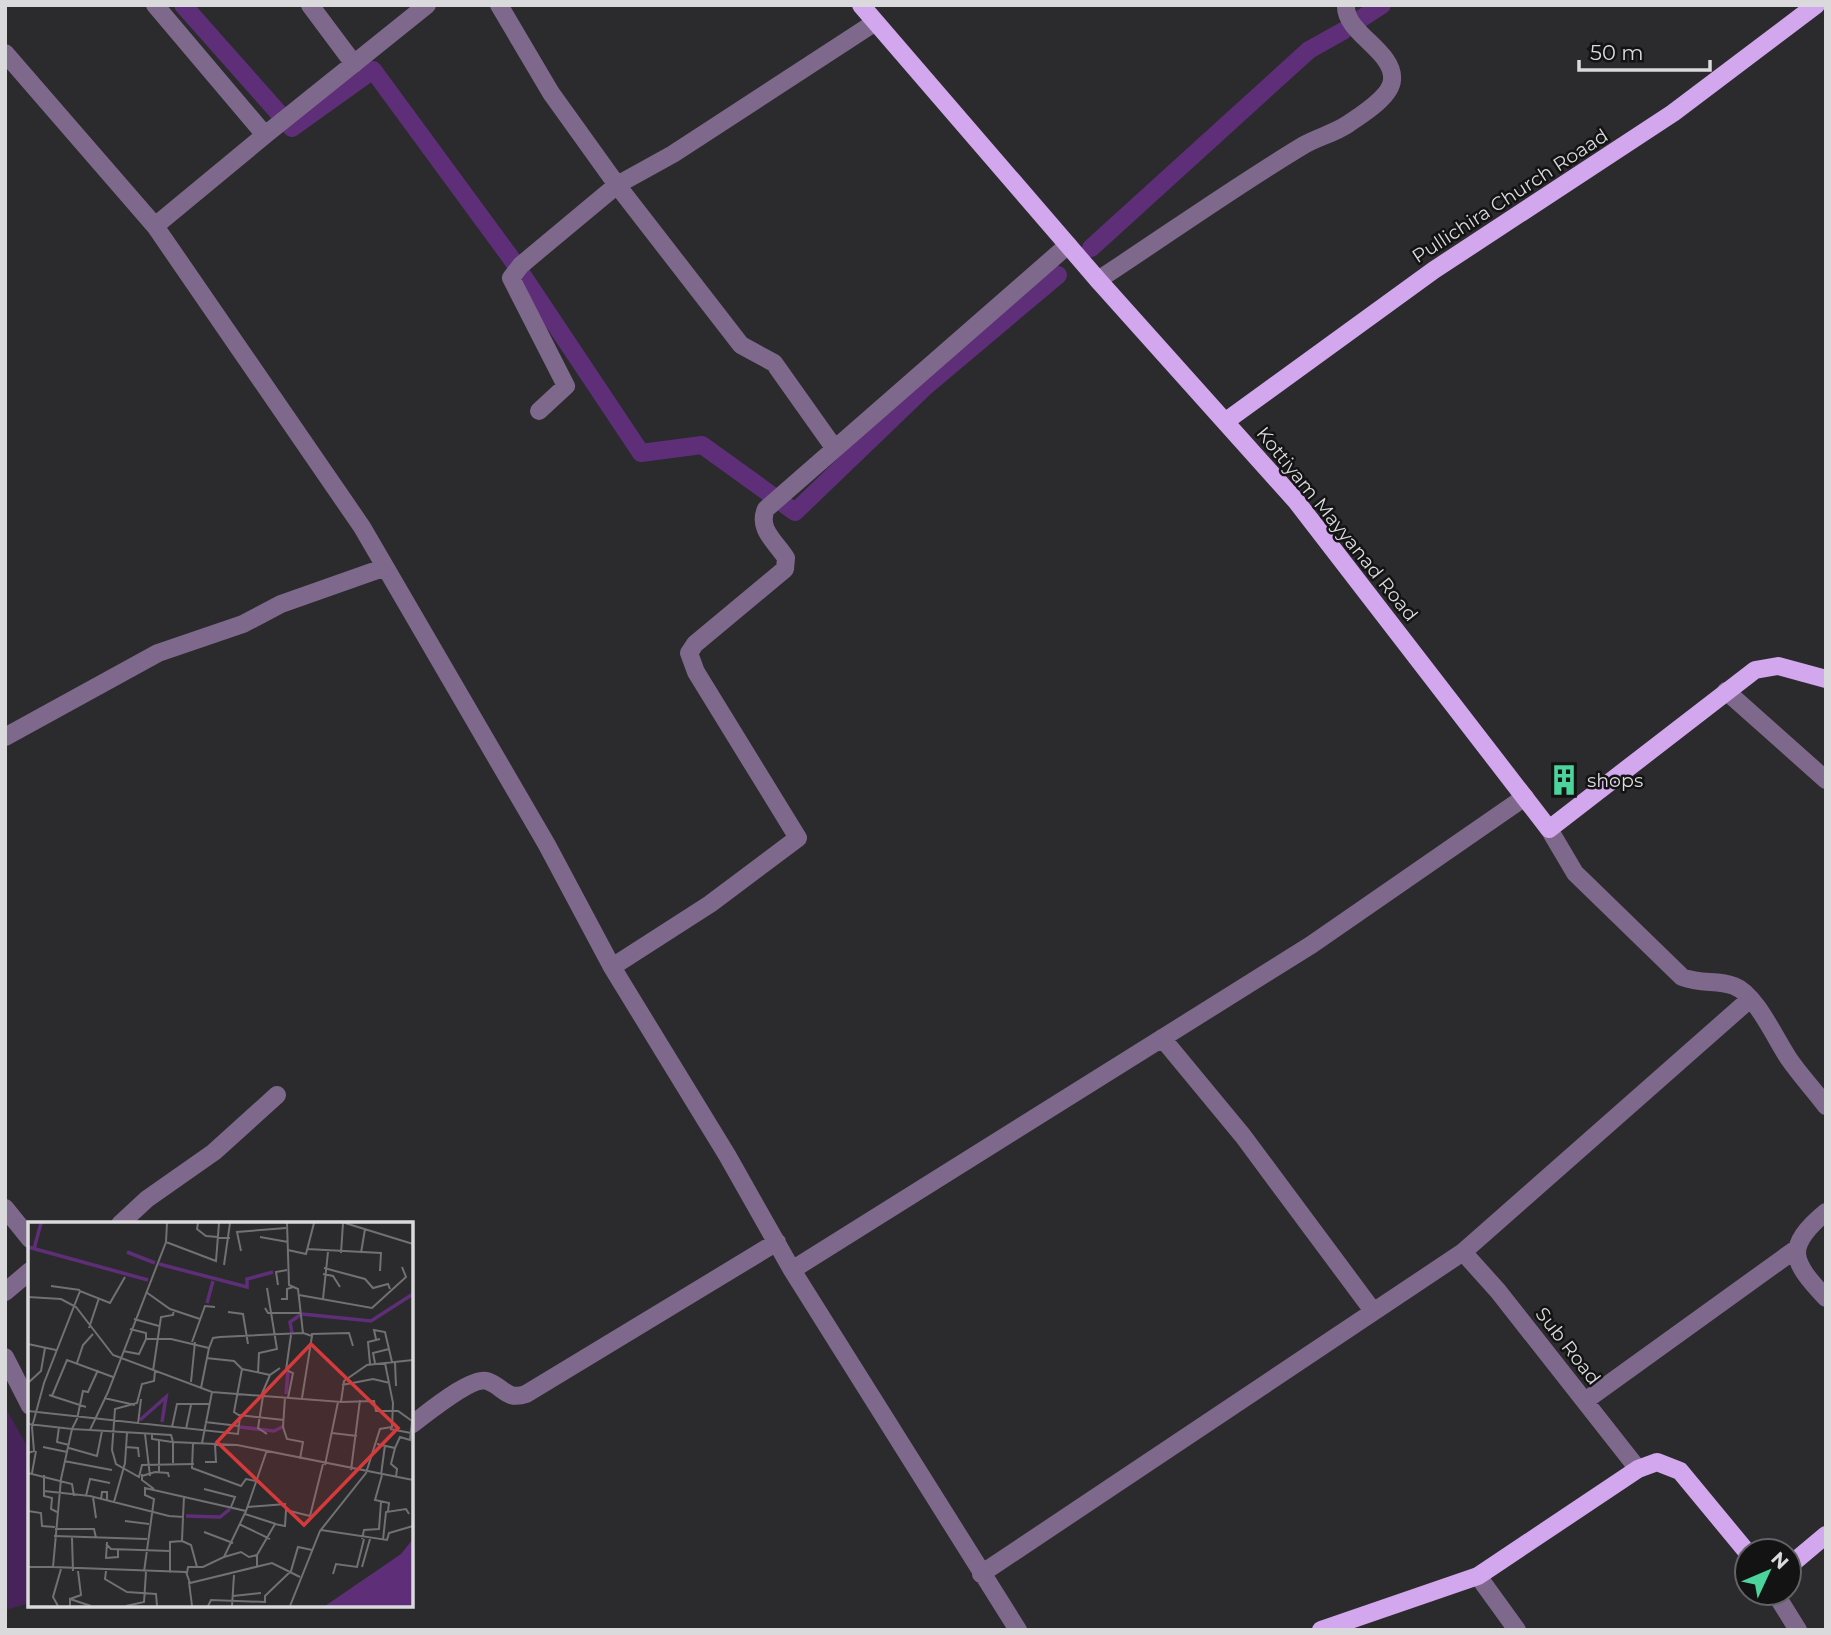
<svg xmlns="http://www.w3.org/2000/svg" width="1831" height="1635" font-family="Montserrat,sans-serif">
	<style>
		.green { fill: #47225b }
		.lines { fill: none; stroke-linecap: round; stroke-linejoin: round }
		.canal { stroke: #5f2e79; stroke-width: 18 }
		.minor { stroke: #7e698c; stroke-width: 18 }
		.major { stroke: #d3a7ee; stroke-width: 18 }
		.labels { text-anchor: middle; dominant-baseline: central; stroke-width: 5; stroke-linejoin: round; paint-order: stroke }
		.street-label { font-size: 19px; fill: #dad9db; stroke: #131314 }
		.poi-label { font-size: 19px; fill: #dad9db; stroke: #131314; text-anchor: start }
		.inset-river { fill: none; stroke: #5f2e79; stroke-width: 3.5 }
		.inset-road { fill: none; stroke: #717073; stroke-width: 2 }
		.view { fill: #d63a3a; fill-opacity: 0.15; stroke: #d63a3a; stroke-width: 3.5 }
		.inset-edge { fill: none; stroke: #dad9db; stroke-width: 3.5 }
	</style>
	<rect width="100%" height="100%" fill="#2b2a2d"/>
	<path class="green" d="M 5,1407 L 30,1451 L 30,1603 L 5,1610 Z"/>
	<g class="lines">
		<path class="canal" d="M 183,5 L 292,128 L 373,70 L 511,258 L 641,453 L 702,445 L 795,512 L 926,386 L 1058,275
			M 1362,18 L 1382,5
			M 1091,248 L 1309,50 L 1343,31"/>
		<path class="minor" d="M 155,5 L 265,135 L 427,5
			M 310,5 L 354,64
			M 499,5 L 551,93 L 617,185 L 741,345 L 774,363 L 835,449
			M 5,53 L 155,226 L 362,527 L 547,845 L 612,967 L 727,1155 L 792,1270 L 1018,1630
			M 155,226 L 265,135
			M 1098,280 C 1167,235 1234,187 1304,145 C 1318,137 1335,133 1348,124 C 1361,115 1391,97 1392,80 C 1395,51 1344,33 1346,5
			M 539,411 L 566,386 L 511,278 L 521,265 L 617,185 L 673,154 L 874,23
			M 1726,691 L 1826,780
			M 5,737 L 158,653 L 243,624 L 281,604 L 383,568
			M 1549,829 L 1575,873 L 1682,977 C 1702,985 1717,979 1734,986 C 1756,994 1776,1040 1789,1059 C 1800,1075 1814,1090 1826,1106
			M 612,967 L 710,904 L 798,838 L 696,672 L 689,653 L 695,644 L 785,569 L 786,558 C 776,542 757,529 766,509 L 1068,245
			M 1162,1038 L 1243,1136 L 1373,1311
			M 5,1208 L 30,1239
			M 1826,1212 C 1784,1247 1791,1261 1826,1298
			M 120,1224 L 147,1199 L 214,1152 L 277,1095
			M 1463,1252 L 1498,1291 L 1638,1469
			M 792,1270 L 1311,945 L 1525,797
			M 5,1292 L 30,1271
			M 5,1357 L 30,1406
			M 1585,1401 L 1796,1249
			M 411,1425 C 425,1415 471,1376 487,1381 C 503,1386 506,1401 526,1394 L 777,1242
			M 981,1574 L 1463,1252 L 1750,999
			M 1478,1576 L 1517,1630
			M 1775,1593 L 1798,1630"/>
		<path class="major" d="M 861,5 L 1098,280 L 1296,501 L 1549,829 L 1755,670 L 1778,666 L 1826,679
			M 1226,421 L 1434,270 L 1673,113 L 1816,5
			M 1789,1566 L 1826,1535
			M 1321,1630 L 1478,1576 L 1638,1469 L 1657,1462 L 1680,1471 L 1747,1552"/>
	</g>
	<defs>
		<symbol id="building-bare" viewBox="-9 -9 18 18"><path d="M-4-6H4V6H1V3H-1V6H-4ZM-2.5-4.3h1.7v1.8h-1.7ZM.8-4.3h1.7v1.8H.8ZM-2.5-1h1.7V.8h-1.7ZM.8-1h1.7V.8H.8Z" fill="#4bd49b" stroke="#131314" stroke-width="2.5" paint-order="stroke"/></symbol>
	</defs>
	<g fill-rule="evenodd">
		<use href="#building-bare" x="1542" y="758" width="44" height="44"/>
	</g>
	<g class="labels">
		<g class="street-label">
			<text transform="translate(1510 196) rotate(-33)">Pullichira Church Roaad</text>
			<text transform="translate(1337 524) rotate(51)">Kottiyam Mayyanad Road</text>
			<text transform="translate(1568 1346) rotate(52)">Sub Road</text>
		</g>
		<g class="poi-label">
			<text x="1587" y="780">shops</text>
		</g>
	</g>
	<g transform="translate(28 1222)">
		<rect width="385" height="385" fill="#2b2a2d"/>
		<path d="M 385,317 L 385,384 L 297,384 L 373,332 Z" fill="#5f2e79"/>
		<path class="inset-river" d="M 0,25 L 120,58M 6,27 L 13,1M 99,30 L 127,41M 131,42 L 219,65 L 219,57 L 245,50M 179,81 L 185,59M 274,92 L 343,99 L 385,72M 264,111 L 262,100 L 272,93M 258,172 L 260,150M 112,198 L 138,175 L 134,200M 212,205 L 246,209 L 256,204M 158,294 L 192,295 L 202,287"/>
		<path class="inset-road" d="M 139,1 L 138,20 L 80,170 L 62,208 L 44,207 L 33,257 L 25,345 L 158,350 L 162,361 L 244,341 L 272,355M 170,1 L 169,7 L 178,14 L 202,16M 259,1 L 261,63 L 270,67 L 275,111 L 284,114 L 274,176M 317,1 L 385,22M 232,15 L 260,20M 138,20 L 188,39 L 191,1M 279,27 L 353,31 L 352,49M 260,28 L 278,32 L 286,1M 213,29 L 209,10 L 258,6M 313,31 L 315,1M 333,31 L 337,7M 196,43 L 202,1M 296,46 L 337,57 L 345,66 L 360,62 L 362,67M 295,52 L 305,54 L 312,65M 250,63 L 248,50 L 259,48M 23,64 L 52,68M 118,70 L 142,87 L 172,97M 271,73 L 344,86 L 378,55 L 374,45M 0,75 L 33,77 L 48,85 L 85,133 L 184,170 L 313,180 L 316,159 L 339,143 L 385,138M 253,77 L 259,77 L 259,67 L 265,65M 295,77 L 300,30M 237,86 L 240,91 L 273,91M 200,90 L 215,92 L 220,122M 106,97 L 131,104M 61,106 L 71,76M 102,107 L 118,111 L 118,117 L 143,117 L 181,126 L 185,116 L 192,115 L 275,111M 283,112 L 321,111 L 325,124M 348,117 L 346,108 L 357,110 L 364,140M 164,120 L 177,84 L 187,85M 0,122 L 28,128M 95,129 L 111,132 L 118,117M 178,136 L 206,139 L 214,147 L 242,153M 367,140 L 368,164M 49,141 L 55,123 L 65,112M 347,141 L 345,131 L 361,127M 342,142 L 340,120 L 352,117M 125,149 L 133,95 L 145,93 L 146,88M 127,149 L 126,159 L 114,162 L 109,181 L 87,187 L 84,228 L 88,242 L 111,255 L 114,243 L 166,242M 230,151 L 231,131 L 249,127 L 239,66M 163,160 L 167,120M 0,161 L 13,149 L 17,126M 314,163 L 345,157 L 362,161M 173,166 L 181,126M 21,173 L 58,185M 24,174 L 39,138 L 85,155M 233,174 L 242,153 L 252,146M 235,174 L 230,206 L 239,212M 257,175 L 255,205 L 259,217 L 275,220 L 272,237M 76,176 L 107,183M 260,176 L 265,151 L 258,148 L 263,113M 313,180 L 346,179 L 348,189 L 370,189 L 384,199 L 382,218 L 372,215 L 367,226 L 349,222M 0,189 L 210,212 L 212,194 L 206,190 L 214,147M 211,193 L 256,198M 49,197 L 55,169 L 60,170 L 70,148M 177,200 L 211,204M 0,202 L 44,207 L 49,197M 110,202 L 113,177M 31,205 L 29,220 L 41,223M 144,205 L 149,182 L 182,182M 158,207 L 163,183M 362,207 L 383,211M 62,208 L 143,213 L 145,220 L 209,223 L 385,258M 304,211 L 329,214M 117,212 L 122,254M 124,212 L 124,217 L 144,220M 131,218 L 131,250M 165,221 L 164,246 L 213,264 L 218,257 L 228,259M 174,221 L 184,170M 15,225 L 39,230M 98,225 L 110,226 L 111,235M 41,226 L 69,234 L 74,209M 367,226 L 363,242 L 369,247 L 368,255M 0,231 L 6,229 L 4,205 L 16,161 L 52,69 L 82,81 L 97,55M 36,239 L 84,248M 177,240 L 188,240 L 187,222M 145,241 L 145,220M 297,243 L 310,180M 323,248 L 332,178M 0,251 L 44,262 L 46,274M 4,251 L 8,229M 114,252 L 114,258 L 126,267M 16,253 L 16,274 L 24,276 L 23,287 L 29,290M 353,253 L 357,223M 354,253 L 347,278 L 361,281 L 360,289M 114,254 L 127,250 L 140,251 L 141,255M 176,267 L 207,275 L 203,285M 16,269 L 62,274 L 141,294 L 155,295 L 156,275M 58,274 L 62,257 L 82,261M 65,275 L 68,296M 73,278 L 74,270 L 79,270 L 79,279M 86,280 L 97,241 L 99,211M 220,285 L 258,282M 0,289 L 13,291 L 14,304 L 27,305M 217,292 L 248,302M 155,295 L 154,319 L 163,323 L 169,345M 97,299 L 121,302M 211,302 L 242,317M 27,307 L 66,307 L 68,316M 293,308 L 359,318 L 361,311 L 385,304M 176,310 L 205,321M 26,314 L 119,317M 44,316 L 45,349M 334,317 L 336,308 L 351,307 L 353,280M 355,318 L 358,290 L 378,287 L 381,292M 79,320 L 78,336 L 90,335 L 90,327M 78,322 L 83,327 L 142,329M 196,335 L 213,330 L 221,335 L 229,333M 229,344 L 229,333 L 247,302 L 257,304 L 258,288 L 282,294 L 295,242M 0,345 L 25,345M 334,345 L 342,317M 78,349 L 77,357 L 99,370 L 128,372 L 129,384M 263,349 L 270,325 L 284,328M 116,350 L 126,277 L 117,273 L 117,266 L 218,289 L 239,228M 142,351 L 142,320 L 154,319M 159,351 L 160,345 L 175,345 L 196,335 L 218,289M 305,352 L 308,342 L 329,345 L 336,317M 161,360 L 164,384M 205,374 L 233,371M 42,377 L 53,373 L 50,349M 30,384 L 25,375 L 33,347M 42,384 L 42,377 L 63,384M 98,384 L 116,380 L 118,350M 180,384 L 183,378 L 237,380 L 237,374 L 264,348M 204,384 L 206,353M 262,384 L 292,309 L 338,251 L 352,207 L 364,205 L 365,181 L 357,141"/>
		<path class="view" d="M 283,122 L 370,206 L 276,303 L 189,220 Z"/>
		<rect width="385" height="385" class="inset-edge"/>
	</g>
	<rect width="1831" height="1635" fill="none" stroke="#dad9db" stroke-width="14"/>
	<g transform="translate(1768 1572) rotate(46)"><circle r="33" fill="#131314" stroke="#636264" stroke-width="2"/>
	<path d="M0-5L12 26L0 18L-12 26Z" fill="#4bd49b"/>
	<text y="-10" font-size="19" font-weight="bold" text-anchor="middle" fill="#dad9db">N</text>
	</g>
	<path d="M1579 60v10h131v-10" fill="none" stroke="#dad9db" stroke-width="3.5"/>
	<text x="1590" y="60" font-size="21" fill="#dad9db" stroke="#131314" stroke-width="5" paint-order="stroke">50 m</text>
</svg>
